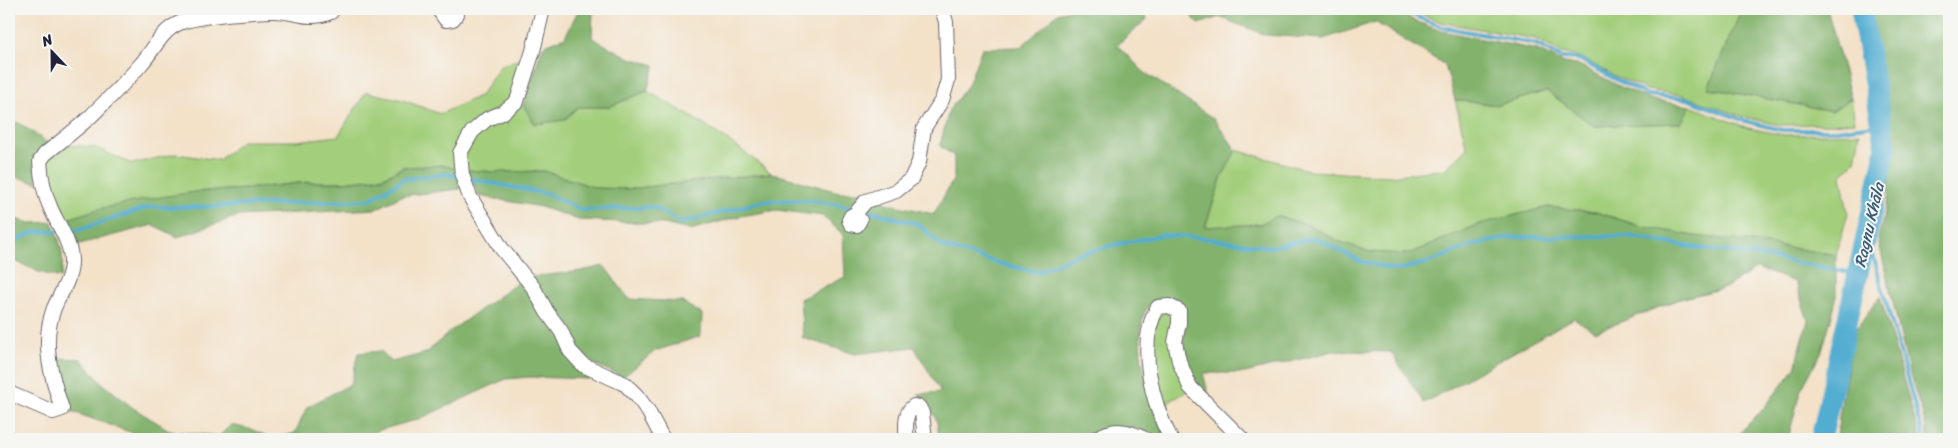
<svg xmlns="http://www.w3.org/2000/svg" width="1958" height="448" font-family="Sriracha,sans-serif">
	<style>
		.green { fill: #a3cf7c; stroke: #62785c }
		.forest { fill: #82b26c; stroke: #526a54 }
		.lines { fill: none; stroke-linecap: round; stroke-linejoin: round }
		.stream { stroke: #53add1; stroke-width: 4 }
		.river { stroke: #53add1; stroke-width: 21 }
		.minor-casing { stroke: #6b656c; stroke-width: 16 }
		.minor { stroke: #fff; stroke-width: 14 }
		.labels { text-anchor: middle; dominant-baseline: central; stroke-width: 4; stroke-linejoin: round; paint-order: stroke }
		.water-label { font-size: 16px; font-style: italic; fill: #365a77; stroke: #f6f6f2 }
	</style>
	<rect width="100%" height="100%" fill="#f6f6f2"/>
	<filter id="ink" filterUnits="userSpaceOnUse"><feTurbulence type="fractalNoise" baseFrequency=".02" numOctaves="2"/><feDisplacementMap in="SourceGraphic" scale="10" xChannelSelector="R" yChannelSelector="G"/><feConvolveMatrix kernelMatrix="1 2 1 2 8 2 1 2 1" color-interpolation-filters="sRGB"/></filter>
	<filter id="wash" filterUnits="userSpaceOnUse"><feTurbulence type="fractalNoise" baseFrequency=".0096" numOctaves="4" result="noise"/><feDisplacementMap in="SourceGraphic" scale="20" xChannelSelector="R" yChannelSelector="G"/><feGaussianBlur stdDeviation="1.12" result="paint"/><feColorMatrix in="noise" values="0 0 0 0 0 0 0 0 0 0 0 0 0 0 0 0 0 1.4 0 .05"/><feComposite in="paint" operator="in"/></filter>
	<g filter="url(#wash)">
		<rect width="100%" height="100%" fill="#f3e1c8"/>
		<path class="green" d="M 1409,9 L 1742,9 L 1708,88 L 1832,111 L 1851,98 L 1855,122 L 1831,124 L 1779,125 L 1741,116 L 1682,95 L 1648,90 L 1615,76 L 1579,57 L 1561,53 L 1536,39 L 1440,22 Z
			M 525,58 L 513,100 L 487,114 L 457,169 L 403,167 L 383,177 L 342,182 L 308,182 L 246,189 L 194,192 L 98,209 L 62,221 L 54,205 L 44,163 L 61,145 L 94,147 L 132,164 L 175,154 L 219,160 L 242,141 L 297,141 L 338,136 L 366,92 L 403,100 L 440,114 L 481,95 L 501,65 Z
			M 647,91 C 691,116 733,141 771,173 L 628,189 L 596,188 L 545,171 L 499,172 L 467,170 L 464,155 L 475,134 L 523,105 L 535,124 L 564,120 L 578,107 L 609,107 Z
			M 1547,91 L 1594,126 L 1681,123 L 1690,106 L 1748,128 L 1784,135 L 1860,133 L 1855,161 L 1841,176 L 1848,213 L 1836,255 L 1753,242 L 1694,236 L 1640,226 L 1596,212 L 1548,207 L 1480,224 L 1408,254 L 1369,252 L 1336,240 L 1309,225 L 1277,216 L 1260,224 L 1205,228 L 1221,179 L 1236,150 L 1311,171 L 1390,176 L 1445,169 L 1467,149 L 1455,100 L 1498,105 Z
			M 1161,313 L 1168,313 L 1172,321 L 1170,338 L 1188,391 L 1163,405 L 1155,384 L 1152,334 Z"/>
		<path class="forest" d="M 579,9 L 593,9 L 592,38 L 630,58 L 655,65 L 647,91 L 609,107 L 578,107 L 564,120 L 535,124 L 523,105 L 543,46 L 565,37 Z
			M 1072,9 L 1142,9 L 1147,19 L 1117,45 L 1144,72 L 1214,119 L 1236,150 L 1221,179 L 1205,227 L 1260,224 L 1276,216 L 1309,225 L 1336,240 L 1369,252 L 1408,254 L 1480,224 L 1548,207 L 1596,212 L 1640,226 L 1694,236 L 1753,242 L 1836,255 L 1836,300 L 1822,351 L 1800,392 L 1788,439 L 1734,439 L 1764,408 L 1795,368 L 1808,320 L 1795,282 L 1757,268 L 1725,288 L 1680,299 L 1595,332 L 1574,318 L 1424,403 L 1391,352 L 1333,351 L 1245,373 L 1203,373 L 1211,403 C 1198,385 1183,366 1183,342 C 1183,331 1185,321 1186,310 L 1176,298 C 1166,299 1158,298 1150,305 C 1145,309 1143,317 1142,322 C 1135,363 1153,401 1166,439 L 1151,439 L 1150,434 L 1133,427 L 1091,436 L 1087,439 L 938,439 C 940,421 932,406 918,394 L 941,392 L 914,347 L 855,354 L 803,338 L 800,299 L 845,277 L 843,234 L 822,216 L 777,210 L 741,216 L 690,230 L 664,224 L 579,220 L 541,207 L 479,196 L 467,170 L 499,172 L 545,171 L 596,188 L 628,189 L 771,173 L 839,192 L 861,192 L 890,204 L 934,214 L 954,178 L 954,156 L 940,146 L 949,110 L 968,85 L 982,48 L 1021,47 L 1058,13 Z
			M 1184,9 L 1392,9 L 1415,21 L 1441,31 L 1537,50 L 1564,63 L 1581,66 L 1621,87 L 1652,100 L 1690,106 L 1681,123 L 1594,126 L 1547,91 L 1498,105 L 1455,100 L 1445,65 L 1375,22 L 1323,39 L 1266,35 L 1219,17 L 1199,24 Z
			M 1742,9 L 1827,9 L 1851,98 L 1832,111 L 1708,88 Z
			M 1869,9 L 1949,9 L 1949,439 L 1928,439 L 1924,419 L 1909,371 L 1878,239 L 1888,199 L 1892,156 L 1890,123 L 1877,62 Z
			M 9,123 L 19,123 L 48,143 L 36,154 L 34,166 L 38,183 L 9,175 Z
			M 442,165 L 457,169 L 460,189 L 401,196 L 376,209 L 238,216 L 178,237 L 153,225 L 72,246 L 62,221 L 98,209 L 148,199 L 194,192 L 246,189 L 308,182 L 342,182 L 383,178 L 403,167 Z
			M 9,217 L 30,223 L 52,222 C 61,244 65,254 61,278 L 39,272 L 9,258 Z
			M 604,266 L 629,299 L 682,302 L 702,314 L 701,336 L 655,351 L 623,377 L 581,358 L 571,343 L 564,324 L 551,308 L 531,277 L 581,271 Z
			M 520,281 L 537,301 L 589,379 L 530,377 L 506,379 L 419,419 L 348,439 L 150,439 L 70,411 L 64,399 L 54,358 L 81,359 L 101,382 L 133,408 L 171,431 L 219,436 L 231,425 L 253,430 L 273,439 L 295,433 L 307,407 L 351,384 L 358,353 L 381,351 L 392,362 L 426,353 L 452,330 Z
			M 1880,296 L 1920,439 L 1837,439 L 1839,417 L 1854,332 Z"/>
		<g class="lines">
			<path class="stream" d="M 1398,9 L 1442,27 L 1536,44 L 1562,58 L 1579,59 L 1615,79 L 1648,95 L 1687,99 L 1745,121 L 1782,130 L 1836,130 L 1881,124
				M 466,178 L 547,194 L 582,210 L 654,207 L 681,223 L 764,201 L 809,200 L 856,208
				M 863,209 L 918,224 L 943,247 L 1009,266 L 1038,272 L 1076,255 L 1114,245 L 1162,235 L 1202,238 L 1270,247 L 1315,238 L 1360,261 L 1397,270 L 1430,262 L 1472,245 L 1511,237 L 1629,236 L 1691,247 L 1761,256 L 1858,274
				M 67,231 L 78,230 L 149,207 L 201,207 L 369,200 L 404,179 L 448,174 L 459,177
				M 1867,233 L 1924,439
				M 9,240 L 15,241 L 34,232 L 60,231"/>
			<path class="river" d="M 1821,439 L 1886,148 L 1861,9"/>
		</g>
	</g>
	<g filter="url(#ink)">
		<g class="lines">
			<defs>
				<path id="minor" d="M 438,9 L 446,20 L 453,19 L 457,14 L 457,9
					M 543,9 L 533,51 L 517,101 L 502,113 L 487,119 L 472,132 L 460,153 L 462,175 L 470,197 L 502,249 L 533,287 L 547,312 L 561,331 L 570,351 L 583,365 L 625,384 L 637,396 L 648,411 L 663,439
					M 855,214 L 860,220 L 857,225 L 851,224 L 849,220 L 851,216 L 855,214 L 866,201 L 896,191 L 911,179 L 919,162 L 924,128 L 942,100 L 948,80 L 946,22 L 942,9
					M 9,393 L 53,412 L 62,409 C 51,375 41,343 54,308 C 60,294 71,279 71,262 C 72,244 58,225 51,209 C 44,194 41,177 40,161 L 45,154 C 61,141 77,129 92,115 C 109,98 127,81 142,63 C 156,47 163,27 185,21 C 212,14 243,12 272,11 C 295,10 306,22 331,12 L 333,9
					M 906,439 C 907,427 903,413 914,406 L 919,407 L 922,413 L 925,439
					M 1095,439 C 1113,428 1126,429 1145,439
					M 1171,439 C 1152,404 1136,342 1158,307 L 1169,306 L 1179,311 L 1179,323 L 1175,342 L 1179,361 L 1190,387 L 1242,439"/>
			</defs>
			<use href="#minor" class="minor-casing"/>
			<use href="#minor" class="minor"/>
		</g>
	</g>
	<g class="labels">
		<g class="water-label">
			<text transform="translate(1869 225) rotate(-77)">Ragnu Khāla</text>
		</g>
	</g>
	<rect width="1958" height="448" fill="none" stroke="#f6f6f2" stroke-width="30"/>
	<g transform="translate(52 52) rotate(338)" stroke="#f6f6f2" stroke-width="4" paint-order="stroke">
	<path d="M0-4L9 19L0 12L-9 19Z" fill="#22223b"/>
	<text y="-8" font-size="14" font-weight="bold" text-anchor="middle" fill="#22223b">N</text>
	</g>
</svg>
